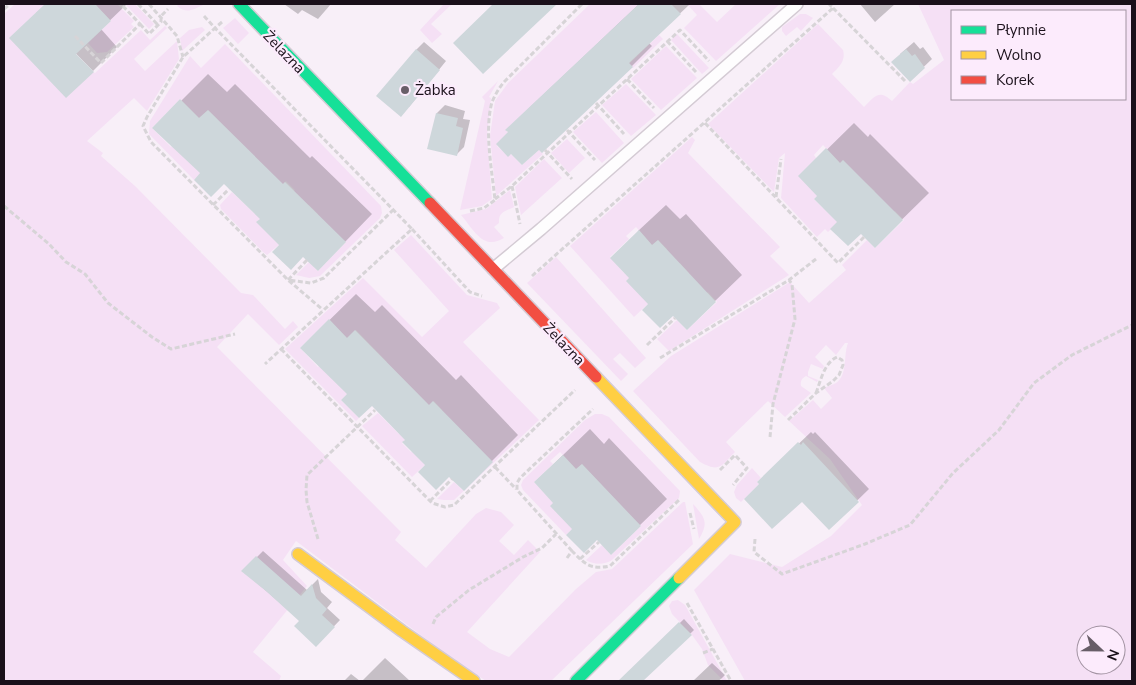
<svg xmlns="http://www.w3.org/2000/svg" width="1136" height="685" font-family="'Nunito Sans',sans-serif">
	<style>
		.green { fill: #f5e0f5; fill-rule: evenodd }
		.shadow { fill: #0003 }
		.building { fill: #ced7db }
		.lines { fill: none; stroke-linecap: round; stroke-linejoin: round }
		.lane-casing { stroke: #d4cbd4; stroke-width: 14 }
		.fast-casing { stroke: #d4cbd4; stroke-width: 14 }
		.slow-casing { stroke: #d4cbd4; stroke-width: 14 }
		.jam-casing { stroke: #d4cbd4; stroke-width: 14 }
		.path { stroke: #d7d4d7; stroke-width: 3; stroke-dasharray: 5 2.5; stroke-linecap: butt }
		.lane { stroke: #fefdfe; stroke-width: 11 }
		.fast { stroke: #16e098; stroke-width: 11 }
		.slow { stroke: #ffcf43; stroke-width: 11 }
		.jam { stroke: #f24e42; stroke-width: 11 }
		.poi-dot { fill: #685e68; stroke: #fcebfc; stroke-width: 2 }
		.labels { text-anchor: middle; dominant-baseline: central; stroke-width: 4.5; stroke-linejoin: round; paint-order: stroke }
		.street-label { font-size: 15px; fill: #1a101a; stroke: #fcebfc }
		.poi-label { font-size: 15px; fill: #1a101a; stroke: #fcebfc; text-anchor: start }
	</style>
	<rect width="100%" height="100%" fill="#f8eff8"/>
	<path class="green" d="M 15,4 L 45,4 L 10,38 L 95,73 L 141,30 L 150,40 L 165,26 L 167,28 L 134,59 L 145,71 L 177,41 L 179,59 L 147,111 L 134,98 L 87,141 L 103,153 L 101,156 L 135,186 L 241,293 L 253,295 L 285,329 L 293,321 L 298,327 L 279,345 L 248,314 L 217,347 L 401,532 L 395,540 L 426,568 L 476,514 L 486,508 L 501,512 L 514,525 L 499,541 L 514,555 L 528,540 L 540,552 L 467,632 L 490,649 L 509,657 L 576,589 L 596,572 L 612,569 L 683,502 L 685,502 L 693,544 L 551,681 L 486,681 L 443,652 L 296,541 L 283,560 L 307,586 L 253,652 L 281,676 L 279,681 L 4,681 L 4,14 Z
		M 95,4 L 117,4 L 134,21 L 131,24 L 134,27 L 107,52 L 97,53 L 88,43 L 111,21 Z
		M 125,4 L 135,4 L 154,24 L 149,29 Z
		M 179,4 L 202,4 L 203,5 C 193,10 186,14 177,6 Z
		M 444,4 L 452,4 L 431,24 L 442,34 L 432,43 L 420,30 Z
		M 590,4 L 639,4 L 625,17 L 627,19 L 607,34 L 506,130 L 508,133 L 497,146 L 508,156 L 511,154 L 522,165 L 539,150 L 543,154 L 496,196 L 490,136 L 495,101 L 508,83 Z
		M 687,4 L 699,4 L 717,22 L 736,4 L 780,4 L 716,61 L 684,28 L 697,15 Z
		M 918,4 L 1132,4 L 1132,681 L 745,681 L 694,590 L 730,554 L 782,567 L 831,536 L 862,505 L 830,459 L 789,421 L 813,400 L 821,409 L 832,398 L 824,388 C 828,386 833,385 836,383 C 848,375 843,356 848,343 L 845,343 L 836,355 L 826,345 L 815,357 L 824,366 L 823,369 L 811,364 L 808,372 L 808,376 L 818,380 L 817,382 L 806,376 C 802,378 800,381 801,386 L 811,393 L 785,417 L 768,401 L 726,442 L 735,452 C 721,466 720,473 700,462 L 633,391 L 671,356 L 790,282 L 809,303 L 846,270 L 842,265 L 867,240 L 875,248 L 904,220 L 895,211 L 892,213 L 873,194 L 875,191 L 866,183 L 863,185 L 852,169 L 843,160 L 840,163 L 823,145 L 814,155 L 816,158 L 821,192 L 814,199 L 823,208 L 826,206 L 840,220 L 828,232 L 825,229 L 817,237 L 781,198 L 785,153 L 779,158 L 774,192 L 708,124 L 818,24 L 843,50 C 846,61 839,67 832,74 L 864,107 C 875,96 879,89 892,101 L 910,82 L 913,84 L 944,60 ZM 952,11 L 1125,11 L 1125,99 L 952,99 ZM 1086,635 L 1116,635 L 1116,665 L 1086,665 Z
		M 800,14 L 806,14 L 813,18 L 801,31 L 797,27 L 786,36 L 782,31 L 782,27 Z
		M 235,18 L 249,33 L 238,44 L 223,28 Z
		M 202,27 L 205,30 L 182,51 L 180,38 L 189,30 Z
		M 677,34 L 709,68 L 702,74 L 671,40 Z
		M 659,35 L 663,39 L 633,68 L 629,64 Z
		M 225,44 L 381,206 L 382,213 L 380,218 L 320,276 L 309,278 L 296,275 L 309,262 L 318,271 L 346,242 L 315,217 L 318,214 L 309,205 L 306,207 L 292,193 L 295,190 L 286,181 L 280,187 L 215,122 L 217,119 L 208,110 L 199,118 L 180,99 L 152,128 L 171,147 L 178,140 L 202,171 L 194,180 L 149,134 L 150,121 L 190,56 L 201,68 Z
		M 666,46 L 697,78 L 661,110 L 631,79 Z
		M 498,81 L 489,97 L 491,98 L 487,136 L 492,199 L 482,206 L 460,210 L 485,101 L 482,97 Z
		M 626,84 L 656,115 L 631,136 L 602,105 Z
		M 596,112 L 624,143 L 602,163 L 573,132 Z
		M 692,137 L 695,140 L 688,153 L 780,247 L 770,256 L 789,275 L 669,351 L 657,339 L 677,320 L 687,330 L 717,302 L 708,292 L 705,294 L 686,275 L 689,273 L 680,263 L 677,265 L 665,252 L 667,249 L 658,240 L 652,245 L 636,227 L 626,236 L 629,239 L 610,257 L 624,273 L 634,274 L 627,281 L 651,301 L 634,317 L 570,246 Z
		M 567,139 L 585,158 L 569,173 L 551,153 Z
		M 544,159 L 562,178 L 521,215 L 515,187 Z
		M 510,190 L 514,207 C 506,211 498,212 499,223 L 494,227 L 504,238 C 483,251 474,230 461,215 L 486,209 Z
		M 232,192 L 253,212 L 263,216 L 257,222 L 281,243 L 267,255 L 263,252 L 221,209 L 220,205 Z
		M 411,235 L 467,295 L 497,303 L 500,308 L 463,342 L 539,420 L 454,500 L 444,500 L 437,499 L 454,482 L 464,491 L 492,462 L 456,425 L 440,413 L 442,410 L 434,401 L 426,408 L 384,365 L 387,362 L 356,330 L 347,338 L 329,320 L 300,348 L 318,367 L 325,360 L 350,391 L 341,400 L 359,418 L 356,421 L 285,349 L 363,278 L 422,337 L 449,311 L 394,250 Z
		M 556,257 L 646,358 L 635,368 L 620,353 L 613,359 L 628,374 L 621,381 L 527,283 Z
		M 378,413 L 399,434 L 409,435 L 402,443 L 411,452 L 414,449 L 427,463 L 412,477 L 362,426 Z
		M 595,414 L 602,414 L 609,417 L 680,491 L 679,498 L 612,560 C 604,565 594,565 586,560 L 602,545 L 611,555 L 641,526 L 632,517 L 629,519 L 613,497 L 582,464 L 576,469 L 560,452 L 550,461 L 553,464 L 534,482 L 575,526 L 566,535 L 523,490 L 521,485 L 523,480 L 585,420 Z
		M 752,468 L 761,478 L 757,482 L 759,484 L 741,502 L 736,498 L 734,492 L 737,485 Z
		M 693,504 C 705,517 709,523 699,539 Z
		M 678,600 L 685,605 L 727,681 L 720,681 L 722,679 L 708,665 L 702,649 L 692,635 L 672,614 L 669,606 L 672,601 Z"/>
	<path class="shadow" d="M 46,4 L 127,4 L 101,29 L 117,47 L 93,71 L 36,13 Z
		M 284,4 L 331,4 L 318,19 L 302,10 L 298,14 Z
		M 495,4 L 554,4 L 483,73 L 454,43 Z
		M 639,4 L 690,4 L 649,43 L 652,46 L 632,66 L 527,110 Z
		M 860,4 L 895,4 L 875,22 Z
		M 424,42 L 446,61 L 409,107 L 416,50 Z
		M 914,42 L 920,49 L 923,47 L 932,59 L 910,80 L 900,54 Z
		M 208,74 L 227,92 L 235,84 L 310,158 L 312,156 L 372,214 L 344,243 L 303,255 L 262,219 L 224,182 L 202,172 L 154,128 Z
		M 445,105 L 465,111 L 463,119 L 470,120 L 464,147 L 456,155 L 429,148 L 437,113 Z
		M 854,123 L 868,137 L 870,134 L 929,193 L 875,246 L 861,232 L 839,222 L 819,196 L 800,176 Z
		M 666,205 L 680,219 L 686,214 L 742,275 L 687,328 L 673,314 L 650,304 L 631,278 L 638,231 Z
		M 356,294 L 375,312 L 382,305 L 456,380 L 461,375 L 518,435 L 464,489 L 449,475 L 426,465 L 407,440 L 372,404 L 349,394 L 301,348 Z
		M 590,429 L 604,444 L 609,438 L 667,499 L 611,553 L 597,538 L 574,529 L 555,503 L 535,482 Z
		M 811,432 L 813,434 L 815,432 L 869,489 L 829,528 L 790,452 Z
		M 263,551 L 307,590 L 318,579 L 321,592 L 332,602 L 327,608 L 340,620 L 316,645 L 301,621 L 243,571 Z
		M 684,619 L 694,630 L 642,681 L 620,681 Z
		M 385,658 L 410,681 L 362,681 Z
		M 712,663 L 725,675 L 721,679 L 718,681 L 693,681 Z
		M 351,674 L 360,681 L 344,681 Z"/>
	<path class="building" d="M 45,4 L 95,4 L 111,21 L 76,54 L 94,72 L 66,98 L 9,38 Z
		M 493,4 L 557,4 L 483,74 L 453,43 Z
		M 639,4 L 671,4 L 681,14 L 629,63 L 633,67 L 542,153 L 539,150 L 522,165 L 511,154 L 508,157 L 496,144 L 508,132 L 505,130 Z
		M 416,49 L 440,70 L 401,117 L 376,96 Z
		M 906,49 L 912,56 L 915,54 L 925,68 L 910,82 L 891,62 Z
		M 180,99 L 199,118 L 208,110 L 283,184 L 285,182 L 346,242 L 318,271 L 303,257 L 291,270 L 272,252 L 279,245 L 256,222 L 260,219 L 224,184 L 211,197 L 194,180 L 200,173 L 152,128 Z
		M 436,113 L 458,118 L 456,126 L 463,128 L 457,156 L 427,149 Z
		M 826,148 L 840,163 L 843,160 L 903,220 L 875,248 L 861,234 L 848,246 L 830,229 L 837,222 L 814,199 L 817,196 L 798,176 Z
		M 639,230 L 652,245 L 658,240 L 716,302 L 687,330 L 673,316 L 660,328 L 642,310 L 648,304 L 626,281 L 629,278 L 610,258 Z
		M 329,319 L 347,338 L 355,330 L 429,405 L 433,401 L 493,462 L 464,491 L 449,477 L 436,490 L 418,472 L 425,465 L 402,442 L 405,440 L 372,406 L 359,418 L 341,400 L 347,394 L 300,348 Z
		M 798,442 L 801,445 L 803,442 L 859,502 L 829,530 L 802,502 L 772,529 L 744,499 L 759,484 L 757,482 Z
		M 563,455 L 576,469 L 582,464 L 641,526 L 611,555 L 597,540 L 584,553 L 566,535 L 572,529 L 550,506 L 553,503 L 534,482 Z
		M 256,556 L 301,596 L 312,584 L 316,598 L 327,609 L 322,615 L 335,627 L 316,647 L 294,626 L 299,621 L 266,591 L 241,571 Z
		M 679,622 L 692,635 L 643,681 L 618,681 Z"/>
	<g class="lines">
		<defs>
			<path id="lane" d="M 493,269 L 541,229 L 797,4"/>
			<path id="fast" d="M 239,4 L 430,203
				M 576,681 L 679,578"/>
			<path id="slow" d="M 596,377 L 735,522 L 679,578
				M 298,554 L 402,631 L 474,681"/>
			<path id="jam" d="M 430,203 L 596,377"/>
		</defs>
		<use href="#lane" class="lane-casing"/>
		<use href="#fast" class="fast-casing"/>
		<use href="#slow" class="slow-casing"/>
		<use href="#jam" class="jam-casing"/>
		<path class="path" d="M 138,4 L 158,25
			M 149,4 L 177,36 L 183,57
			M 833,8 L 906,82
			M 4,9 L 10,4
			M 204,16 L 215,28 L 183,57 L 147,117 L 143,126 L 151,142 L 288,280 L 323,310
			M 222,22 L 215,28 L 412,229 L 265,364
			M 140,24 L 149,34 L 161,22 L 161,16 L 168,9
			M 75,36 L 101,63 L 140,24 L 121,4
			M 667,41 L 696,72
			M 627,79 L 654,108
			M 596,103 L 624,134
			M 705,123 L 838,263 L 864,237
			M 567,130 L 595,160
			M 545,150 L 572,179
			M 512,186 L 520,224
			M 776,197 L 781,159
			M 495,199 L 512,186 L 680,30 L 709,61
			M 213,205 L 229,189
			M 4,206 L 49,244 L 66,262 L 85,274 L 108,303 L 152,337 L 171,349 L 235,334
			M 470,211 L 484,208 L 495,200 C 492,170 484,131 492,102 C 495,95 499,88 504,82 L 582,4
			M 412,229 L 470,292 L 482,296
			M 307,260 L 288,280 L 311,283 L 324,278 L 393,210
			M 532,276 L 833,8 L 829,4
			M 647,345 L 675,318
			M 281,349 L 432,503 L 445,507 L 454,505 L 575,390
			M 660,358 L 789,280 L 816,259
			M 788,420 L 816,393 L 833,381 L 839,375 L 843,365 L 842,360 L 837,357 C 824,363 821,380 816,393
			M 770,437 L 773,404 L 795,319 L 792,284 L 789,280
			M 495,467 L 516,489
			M 720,470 L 735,455 L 747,468 L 733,485
			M 430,501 L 452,479
			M 690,513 L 694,529
			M 318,539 L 307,502 L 306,490 L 307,475 L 375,410
			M 755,539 L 754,552 L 782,574 L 865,544 L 910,525 L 953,473 L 999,430 L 1034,383 L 1072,355 L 1132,325
			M 572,551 L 517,490 L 517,483 L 520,478 L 593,409
			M 567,558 L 572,551 C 585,564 590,570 610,566 L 680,499
			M 580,559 L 599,542
			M 687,603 L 731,681
			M 433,624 L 436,617 L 469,590 L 523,557 L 542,548 L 556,534
			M 703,653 L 713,649"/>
		<use href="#lane" class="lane"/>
		<use href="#fast" class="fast"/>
		<use href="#slow" class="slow"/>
		<use href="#jam" class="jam"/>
	</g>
	<circle class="poi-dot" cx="405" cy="90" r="5"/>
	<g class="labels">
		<g class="street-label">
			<text transform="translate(284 52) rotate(46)">Żelazna</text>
			<text transform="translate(564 344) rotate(46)">Żelazna</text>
		</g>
		<g class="poi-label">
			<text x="415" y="90">Żabka</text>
		</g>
	</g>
	<rect width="1136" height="685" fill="none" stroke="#1a101a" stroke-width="10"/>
	<rect x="951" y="10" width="175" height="90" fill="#fcebfc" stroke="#a293a2"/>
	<rect x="961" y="26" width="25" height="8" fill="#16e098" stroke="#a293a2"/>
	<text x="996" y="35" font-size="15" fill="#1a101a">Płynnie</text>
	<rect x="961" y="51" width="25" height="8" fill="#ffcf43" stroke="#a293a2"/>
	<text x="996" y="60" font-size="15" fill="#1a101a">Wolno</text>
	<rect x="961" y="76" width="25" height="8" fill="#f24e42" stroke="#a293a2"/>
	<text x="996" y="85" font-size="15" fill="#1a101a">Korek</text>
	<g transform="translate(1101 650) rotate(112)"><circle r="24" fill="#fcebfc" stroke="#a293a2"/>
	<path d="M0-4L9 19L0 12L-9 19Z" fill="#685e68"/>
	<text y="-8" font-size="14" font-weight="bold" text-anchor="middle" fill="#1a101a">N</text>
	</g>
</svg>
